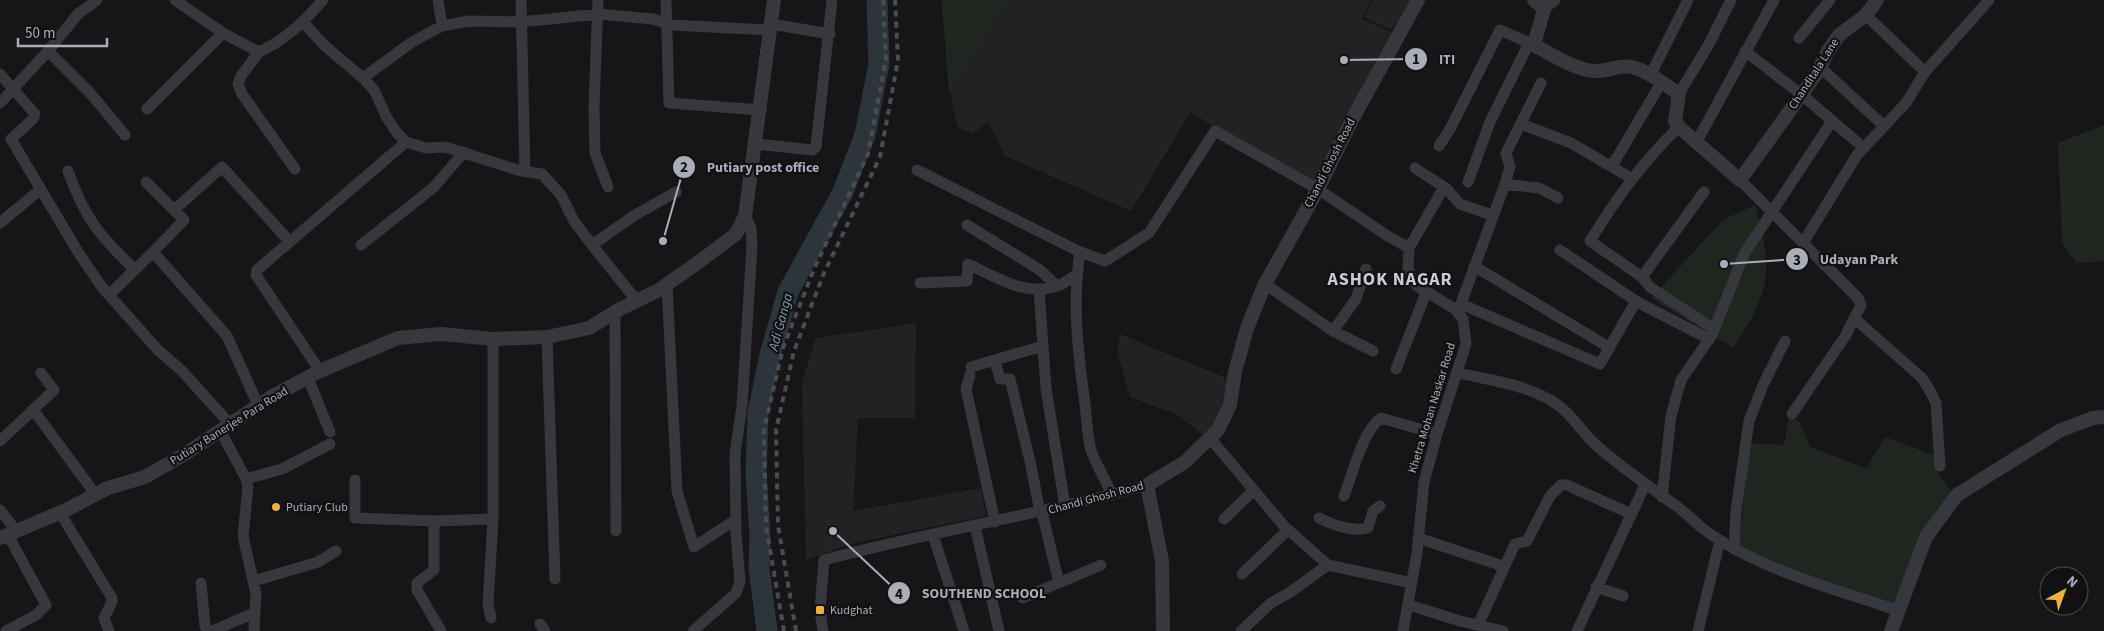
<svg xmlns="http://www.w3.org/2000/svg" width="2104" height="631" font-family="'Source Sans 3',sans-serif">
	<style>
		.built { fill: #222225 }
		.green { fill: #1e261f }
		.lines { fill: none; stroke-linecap: round; stroke-linejoin: round }
		.river { stroke: #2c353c; stroke-width: 21 }
		.minor { stroke: #37383d; stroke-width: 11 }
		.tertiary { stroke: #37383d; stroke-width: 14 }
		.rail { stroke: #4a4c52; stroke-width: 4; stroke-dasharray: 6 5; stroke-linecap: butt }
		.poi-dot { fill: #f2b134; stroke: #111113; stroke-width: 2 }
		.labels { text-anchor: middle; dominant-baseline: central; stroke-width: 4.5; stroke-linejoin: round; paint-order: stroke }
		.street-label { font-size: 12px; fill: #a8adb8; stroke: #111113 }
		.poi-label { font-size: 12px; fill: #a8adb8; stroke: #111113; text-anchor: start }
		.water-label { font-size: 14px; font-style: italic; fill: #7f9bb3; stroke: #111113 }
		.district-label { font-size: 18px; font-weight: bold; letter-spacing: 1px; fill: #c9ccd4; stroke: #111113 }
		.leader { fill: none; stroke: #a8adb8; stroke-width: 2 }
		.callout-dot { fill: #a8adb8; stroke: #111113; stroke-width: 2 }
		.mark-label { font-size: 15px; text-anchor: middle; font-weight: bold; fill: #111 }
		.callout-label { font-size: 14px; text-anchor: middle; font-weight: bold; fill: #a8adb8; stroke: #111113; stroke-width: 4.5; stroke-linejoin: round; paint-order: stroke }
	</style>
	<rect width="100%" height="100%" fill="#161618"/>
	<path class="built" d="M 941,0 L 1371,0 L 1362,19 L 1395,34 L 1311,189 L 1191,112 L 1131,211 L 1005,156 L 988,122 L 973,134 L 958,127 L 952,104 Z
		M 1373,0 L 1413,0 L 1392,30 L 1364,17 Z
		M 916,323 L 915,418 L 858,418 L 853,511 L 981,488 L 986,516 L 854,543 L 806,560 L 802,383 L 816,338 Z
		M 1120,334 L 1231,380 L 1228,403 L 1206,437 L 1178,415 L 1130,397 L 1117,351 Z"/>
	<path class="green" d="M 941,0 L 1008,0 L 949,94 L 942,4 Z
		M 2104,125 L 2104,261 L 2076,263 L 2062,242 L 2058,143 Z
		M 1755,205 C 1774,271 1771,291 1733,348 L 1651,298 L 1723,220 Z
		M 1789,417 L 1799,421 L 1810,447 L 1866,468 L 1885,437 L 1934,455 L 1940,476 L 1952,493 C 1920,525 1911,571 1898,612 L 1782,568 L 1739,546 L 1749,443 L 1784,445 Z"/>
	<g class="lines">
		<path class="river" d="M 767,631 L 759,568 L 760,535 L 756,473 L 758,413 L 770,355 L 788,292 L 843,192 L 865,135 L 879,64 L 877,0"/>
		<path class="minor" d="M 175,0 L 223,33 L 259,52 C 285,40 304,22 323,0
			M 438,0 L 442,26
			M 521,0 L 525,171
			M 598,0 L 594,107 L 595,153 L 608,187
			M 666,0 L 669,103 L 761,110
			M 1544,9 L 1555,0
			M 1866,15 L 1925,72
			M 303,22 L 325,46 L 363,78 L 374,90 L 387,118 L 397,133 L 406,142 L 426,148 L 445,147 L 521,171 L 542,174 L 561,195 L 574,221 L 592,245 L 637,301
			M 771,24 L 830,34
			M 1799,38 L 1830,0
			M 48,51 L 91,94 L 125,135
			M 1745,51 L 1802,95 L 1864,148
			M 259,52 L 241,76 L 238,84 L 242,94 L 295,169
			M 1820,67 L 1884,126
			M 0,74 L 35,114 L 33,119 L 11,139 L 78,252 L 101,286 L 157,349 L 182,371 L 229,423
			M 1650,76 L 1688,0
			M 363,78 L 412,42 L 442,26 L 469,21 L 521,22 L 598,14 L 653,19 L 671,25 L 771,30
			M 1541,83 L 1506,153 L 1510,167 L 1505,184 L 1539,188 L 1558,198
			M 1679,94 L 1709,44 L 1731,0
			M 0,103 L 48,51 L 78,14 L 97,0
			M 147,109 L 223,33
			M 1521,124 L 1571,143 L 1631,178
			M 1679,127 C 1643,161 1616,199 1590,241 L 1642,277 L 1704,192
			M 1696,143 L 1774,0
			M 756,144 L 812,150 L 816,147 L 832,0
			M 1439,146 L 1450,129 L 1500,30 L 1534,45
			M 1612,166 L 1661,83
			M 1415,168 L 1447,189 L 1460,204 L 1492,215
			M 917,170 L 1080,252 L 1105,261 L 1149,233 L 1215,131 L 1318,189 L 1386,235 L 1409,248
			M 68,171 C 85,219 99,235 135,270
			M 1740,180 L 1858,298 L 1861,306 L 1854,318 L 1922,378 L 1930,391 L 1936,403 L 1940,466
			M 146,182 L 184,220 L 153,252
			M 1468,182 L 1490,122 L 1529,43
			M 174,210 L 222,167 L 290,242
			M 0,223 L 41,189
			M 967,225 L 1040,270 L 1057,286
			M 1803,243 L 1857,155 L 1906,103 L 1925,72 L 1989,0
			M 361,245 L 434,187 L 464,152
			M 592,245 L 635,215 L 676,192
			M 1560,250 L 1639,303 L 1709,339
			M 1080,252 C 1072,303 1078,353 1085,404 C 1087,420 1087,439 1092,453 C 1098,468 1106,481 1112,495
			M 1474,266 L 1610,348
			M 1642,277 L 1650,287 L 1714,329
			M 920,283 L 967,281 L 968,264 C 996,277 1025,297 1057,286 C 1064,284 1071,278 1077,274
			M 667,284 L 677,491 L 694,547 L 735,520
			M 1265,284 L 1333,331 L 1373,351
			M 1039,289 L 1046,389 L 1065,506
			M 109,295 L 153,252 L 227,336 L 258,405
			M 1461,304 L 1600,364 L 1636,301
			M 1459,309 L 1505,184
			M 615,312 L 616,531
			M 1333,331 L 1356,299 L 1366,269
			M 547,337 L 555,579
			M 995,361 L 1000,379 L 1010,379 L 1030,461 L 1040,512
			M 971,367 L 1043,346
			M 1396,369 L 1426,293
			M 320,371 L 256,275 L 257,270 L 406,142
			M 1458,373 C 1490,380 1523,384 1552,401 C 1571,412 1581,432 1597,446 C 1622,468 1649,486 1675,505 C 1688,514 1698,526 1710,534 C 1766,572 1836,589 1899,611
			M 970,375 L 966,389 L 995,522
			M 308,378 L 330,432
			M 34,411 L 96,495
			M 1792,414 L 1846,335 L 1854,318
			M 220,430 L 246,479 L 248,487 L 243,536 L 256,594 L 254,631
			M 1210,438 L 1284,526 L 1328,565 L 1412,583
			M 0,441 L 54,390 L 41,373
			M 246,479 L 282,469 L 330,444
			M 355,480 L 355,518 L 434,521 L 493,519
			M 1344,496 C 1352,475 1363,430 1381,418 L 1437,434
			M 1662,497 L 1671,416 L 1681,380 L 1712,335 L 1744,254 L 1832,121
			M 0,510 L 17,532
			M 1042,512 L 1059,583
			M 60,513 L 112,598 L 112,602 L 104,618 L 109,631
			M 1319,518 C 1333,525 1353,532 1368,528 L 1373,511 L 1380,506
			M 1224,519 L 1254,490
			M 434,521 L 434,570 L 417,583 L 417,590 L 441,631
			M 975,526 L 999,631
			M 933,535 L 964,631
			M 1418,538 L 1503,566
			M 1734,549 L 1736,511 L 1749,421 L 1763,385 L 1785,341
			M 1242,574 L 1288,530
			M 254,581 L 318,562 L 336,551
			M 201,583 L 205,626 L 208,630 L 212,631 L 254,613
			M 1596,587 L 1623,596
			M 1023,598 L 1101,565
			M 1409,605 L 1460,621 L 1503,631
			M 491,618 L 488,604 L 493,519 L 493,339
			M 540,624 L 545,631
			M 1478,625 L 1515,544 L 1527,541 L 1550,496 L 1561,485 L 1567,485 L 1631,514
			M 6,631 L 36,615 L 46,605 L 8,535
			M 693,631 L 736,593 L 740,581 L 736,534 L 735,453 L 742,406 L 752,247 L 751,228 L 745,216
			M 823,631 L 820,610 L 824,560 C 931,531 1040,515 1147,485
			M 1241,631 L 1271,603 L 1289,593 L 1328,565
			M 1403,631 L 1417,553 L 1424,482 L 1437,434 L 1466,344 L 1463,319 L 1455,309 L 1417,286 L 1412,281 L 1408,267 L 1409,248 L 1444,187
			M 1577,631 L 1645,485
			M 1698,631 L 1720,540"/>
		<path class="tertiary" d="M 1534,0 L 1544,9 L 1534,45 C 1551,54 1576,70 1594,71 C 1608,72 1619,64 1632,67 C 1647,70 1665,85 1679,94 L 1675,121 L 1679,127 L 1740,180 L 1817,73 L 1828,51 L 1839,35 L 1866,15 L 1877,0
			M 0,538 L 66,510 L 108,488 L 145,477 L 185,454 L 271,397 L 320,371 L 398,338 L 441,334 L 493,339 L 547,337 L 589,328 L 620,309 L 659,290 L 700,261 L 736,234 L 745,216 L 774,0
			M 1163,631 L 1162,561 L 1147,485 L 1185,462 L 1218,430 L 1230,405 L 1235,372 L 1247,328 L 1265,284 L 1318,189 L 1354,116 L 1418,0
			M 1891,631 L 1926,537 L 1957,495 L 2061,430 L 2093,418 L 2104,417"/>
		<path class="rail" d="M 784,631 L 766,526 L 764,429 L 783,348 L 814,269 L 868,154 L 886,59 L 883,0
			M 796,631 L 778,525 L 776,430 L 794,351 L 824,273 L 880,157 L 898,60 L 895,0"/>
	</g>
	<g class="poi-dot">
		<circle cx="276" cy="507" r="5"/>
		<rect x="815" y="605" width="10" height="10" rx="2.5"/>
	</g>
	<g class="labels">
		<g class="street-label">
			<text transform="translate(1814 74) rotate(-57)">Chanditala Lane</text>
			<text transform="translate(1330 163) rotate(-63)">Chandi Ghosh Road</text>
			<text transform="translate(1432 408) rotate(-73)">Khetra Mohan Naskar Road</text>
			<text transform="translate(229 426) rotate(-32)">Putiary Banerjee Para Road</text>
			<text transform="translate(1096 498) rotate(-15)">Chandi Ghosh Road</text>
		</g>
		<g class="poi-label">
			<text x="286" y="507">Putiary Club</text>
			<text x="830" y="610">Kudghat</text>
		</g>
		<g class="water-label">
			<text transform="translate(781 322) rotate(-75)">Adi Ganga</text>
		</g>
		<g class="district-label">
			<text x="1390" y="279">ASHOK NAGAR</text>
		</g>
	</g>
	<path class="leader" d="M1344 60L1416 59M663 241L684 167M1724 264L1797 259M833 531L899 593"/>
	<g class="callout-dot">
		<circle cx="1344" cy="60" r="5"/>
		<circle cx="663" cy="241" r="5"/>
		<circle cx="1724" cy="264" r="5"/>
		<circle cx="833" cy="531" r="5"/>
		<circle cx="1416" cy="59" r="12"/>
		<circle cx="684" cy="167" r="12"/>
		<circle cx="1797" cy="259" r="12"/>
		<circle cx="899" cy="593" r="12"/>
	</g>
	<g class="mark-label">
		<text x="1416" y="64">1</text>
		<text x="684" y="172">2</text>
		<text x="1797" y="265">3</text>
		<text x="899" y="599">4</text>
	</g>
	<g class="callout-label">
		<text x="1447" y="64">ITI</text>
		<text x="763" y="172">Putiary post office</text>
		<text x="1859" y="264">Udayan Park</text>
		<text x="984" y="598">SOUTHEND SCHOOL</text>
	</g>
	<g transform="translate(2064 591) rotate(41)"><circle r="24" fill="#111113" stroke="#4d4f55"/>
	<path d="M0-4L9 19L0 12L-9 19Z" fill="#f2b134"/>
	<text y="-8" font-size="14" font-weight="bold" text-anchor="middle" fill="#a8adb8">N</text>
	</g>
	<path d="M18 38v8h89v-8" fill="none" stroke="#a8adb8" stroke-width="2.5"/>
	<text x="25" y="38" font-size="15" fill="#a8adb8" stroke="#111113" stroke-width="4" paint-order="stroke">50 m</text>
</svg>
